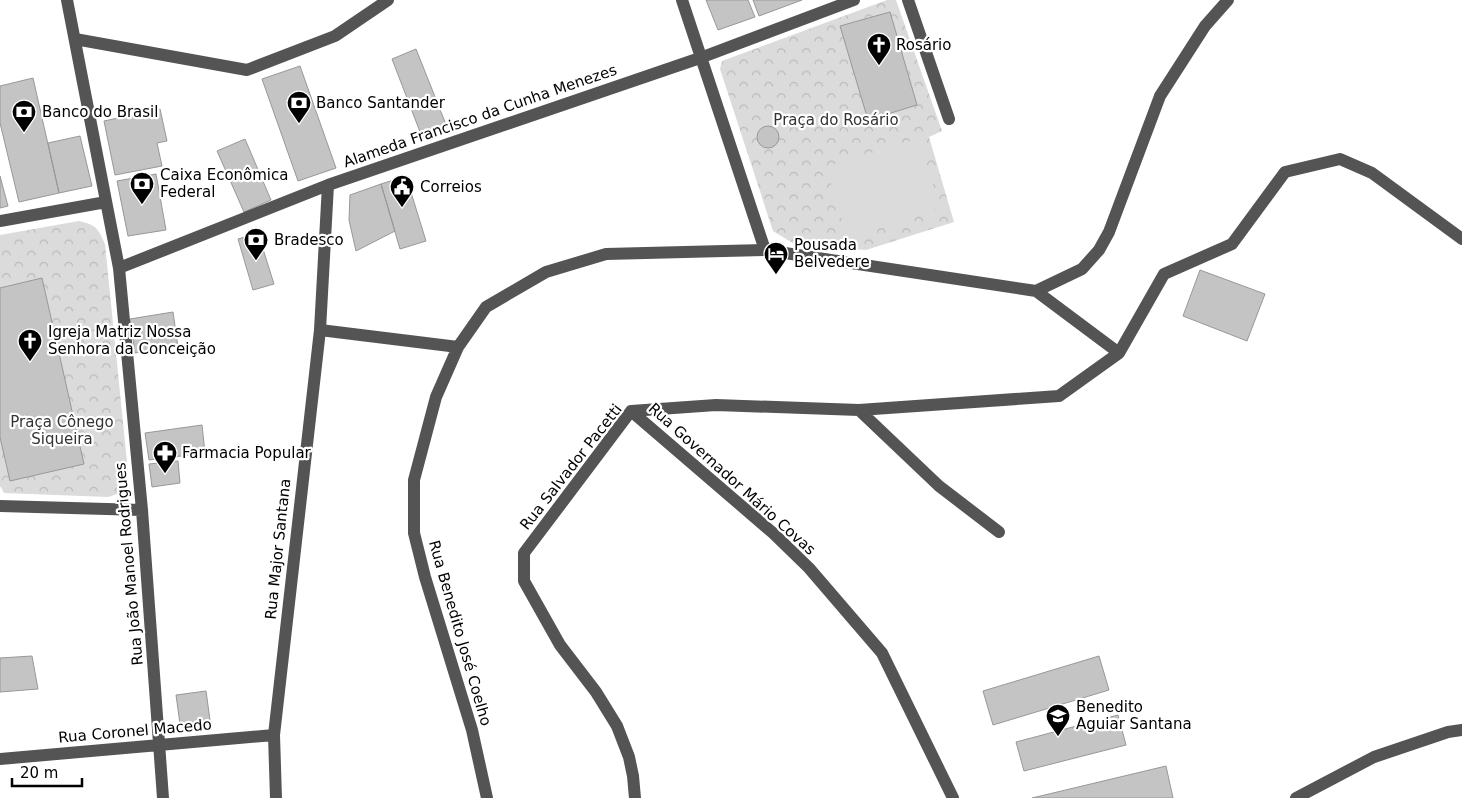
<svg xmlns="http://www.w3.org/2000/svg" width="1462" height="798" font-family="'DejaVu Sans',sans-serif">
	<style>
		.park { fill: url(#park-crowns) }
		.pitch { fill: #dbdbdb }
		.building { fill: #c4c4c4; stroke: #989898 }
		.lines { fill: none; stroke-linecap: round; stroke-linejoin: round }
		.minor { stroke: #545454; stroke-width: 12 }
		.labels { text-anchor: middle; dominant-baseline: central; stroke-width: 4.5; stroke-linejoin: round; paint-order: stroke }
		.poi-label { font-size: 15px; fill: #000; stroke: #fff; text-anchor: start }
		.street-label { font-size: 15px; fill: #000; stroke: #fff }
		.park-label { font-size: 15px; fill: #323232; stroke: #fff }
	</style>
	<defs>
		<pattern id="park-crowns" width="20" height="18" patternUnits="userSpaceOnUse" patternTransform="scale(1.25)"><rect width="20" height="18" fill="#dbdbdb"/><path d="M2 6a3 3 0 1 1 6 0M12 15a3 3 0 1 1 6 0" fill="none" stroke="#bababa"/></pattern>
	</defs>
	<rect width="100%" height="100%" fill="#fff"/>
	<path class="park" d="M 887,0 L 896,0 L 942,131 L 929,137 L 954,222 L 866,250 L 796,245 L 773,231 L 720,69 L 722,61 Z
		M 79,221 C 96,225 98,228 105,244 L 128,472 L 117,494 L 108,497 L 4,493 L 1,487 L 0,487 L 0,235 Z"/>
	<path class="pitch" d="M 919,138 L 940,208 L 847,237 L 826,167 Z"/>
	<path class="building" d="M 706,0 L 748,0 L 755,17 L 718,30 Z
		M 753,0 L 802,0 L 759,16 Z
		M 890,12 L 917,105 L 868,120 L 840,26 Z
		M 416,49 L 447,127 L 422,137 L 392,59 Z
		M 300,66 L 336,168 L 298,181 L 262,79 Z
		M 33,78 L 59,193 L 19,202 L 0,123 L 0,86 Z
		M 160,109 L 167,141 L 157,143 L 162,166 L 115,175 L 104,121 Z
		M757 137a11 11 0 1 1 22 0a11 11 0 1 1-22 0Z
		M 80,136 L 92,186 L 59,193 L 48,143 Z
		M 245,139 L 271,200 L 244,212 L 217,151 Z
		M 156,174 L 166,230 L 128,236 L 117,181 Z
		M 0,176 L 8,206 L 0,208 Z
		M 406,176 L 426,241 L 400,249 L 381,184 Z
		M 381,184 L 395,231 L 356,251 L 349,220 L 350,195 Z
		M 258,233 L 274,284 L 253,290 L 238,239 Z
		M 1200,270 L 1265,294 L 1247,341 L 1183,316 Z
		M 42,278 L 84,464 L 10,481 L 0,437 L 0,288 Z
		M 173,312 L 178,347 L 135,353 L 130,319 Z
		M 202,425 L 205,453 L 149,460 L 145,433 Z
		M 178,461 L 180,483 L 152,487 L 149,464 Z
		M 32,656 L 38,689 L 0,692 L 0,658 Z
		M 1099,656 L 1109,690 L 993,725 L 983,691 Z
		M 206,691 L 210,720 L 180,724 L 176,695 Z
		M 1118,715 L 1126,745 L 1024,771 L 1016,742 Z
		M 1166,766 L 1173,798 L 1032,798 Z"/>
	<g class="lines">
		<path class="minor" d="M 67,0 L 119,268 L 142,510 L 163,798
			M 682,0 L 765,250
			M 908,0 L 949,119
			M 75,39 L 247,70 L 335,36 L 388,0
			M 0,221 L 106,202
			M 119,268 L 328,185 L 700,58 L 854,0
			M 1036,291 L 1119,353 L 1164,274 L 1232,244 L 1285,172 L 1340,159 L 1372,173 L 1462,239
			M 320,330 L 458,347
			M 859,410 L 939,486 L 999,532
			M 631,411 L 773,533 L 809,568 L 882,653 L 953,798
			M 0,506 L 142,510
			M 0,759 L 274,735
			M 276,798 L 274,735 L 320,330 L 328,185
			M 487,798 L 472,730 L 425,577 L 414,533 L 414,480 L 436,397 L 458,347 L 486,307 L 546,272 L 606,254 L 765,250 L 1036,291 L 1082,269 L 1099,250 L 1109,232 L 1160,96 L 1205,26 L 1228,0
			M 635,798 L 633,776 L 629,757 L 617,726 L 596,692 L 560,645 L 524,581 L 524,553 L 631,411 L 716,405 L 859,410 L 1059,396 L 1119,353
			M 1296,798 L 1374,757 L 1448,732 L 1462,730"/>
	</g>
	<defs>
		<symbol id="church-pin" viewBox="-11 -11 22 30"><path d="M0 17L-7.5 6A9.5 9.5 0 1 1 7.5 6Z" fill="#000" stroke="#fff"/><path d="M-1.2-6h2.4v3.5h3.3v2.4h-3.3V6h-2.4V-.1h-3.3v-2.4h3.3Z" fill="#fff"/></symbol>
		<symbol id="bank-pin" viewBox="-11 -11 22 30"><path d="M0 17L-7.5 6A9.5 9.5 0 1 1 7.5 6Z" fill="#000" stroke="#fff"/><path d="M-6-4H6V4H-6ZM0-2.3a2.3 2.3 0 1 0 0 4.6a2.3 2.3 0 1 0 0-4.6Z" fill="#fff"/></symbol>
		<symbol id="civic-pin" viewBox="-11 -11 22 30"><path d="M0 17L-7.5 6A9.5 9.5 0 1 1 7.5 6Z" fill="#000" stroke="#fff"/><path d="M-.6-6.5H3V-4.5H.6V-3L4-1V1h2V6H-6V1h2V-1L-.6-3ZM-1.2 2.5V6h2.4V2.5Z" fill="#fff"/></symbol>
		<symbol id="hotel-pin" viewBox="-11 -11 22 30"><path d="M0 17L-7.5 6A9.5 9.5 0 1 1 7.5 6Z" fill="#000" stroke="#fff"/><path d="M-6-4.5h1.5V1H6V5H4.5V3h-9V5H-6ZM-4 0a1.8 1.8 0 1 1 3.6 0ZM.5 0V-2.5h3Q6-2.5 6 0Z" fill="#fff"/></symbol>
		<symbol id="pharmacy-pin" viewBox="-11 -11 22 30"><path d="M0 17L-7.5 6A9.5 9.5 0 1 1 7.5 6Z" fill="#000" stroke="#fff"/><path d="M-2-6h4v4h4v4h-4v4h-4v-4h-4v-4h4Z" fill="#fff"/></symbol>
		<symbol id="university-pin" viewBox="-11 -11 22 30"><path d="M0 17L-7.5 6A9.5 9.5 0 1 1 7.5 6Z" fill="#000" stroke="#fff"/><path d="M0-5L7-2L0 1L-7-2ZM-4 1L0 2.5L4 1V4Q0 6-4 4Z" fill="#fff"/></symbol>
	</defs>
	<g fill-rule="evenodd">
		<use href="#church-pin" x="865" y="31" width="28" height="38"/>
		<use href="#bank-pin" x="285" y="89" width="28" height="38"/>
		<use href="#bank-pin" x="10" y="98" width="28" height="38"/>
		<use href="#bank-pin" x="128" y="170" width="28" height="38"/>
		<use href="#civic-pin" x="388" y="173" width="28" height="38"/>
		<use href="#bank-pin" x="242" y="226" width="28" height="38"/>
		<use href="#hotel-pin" x="762" y="240" width="28" height="38"/>
		<use href="#church-pin" x="16" y="327" width="28" height="38"/>
		<use href="#pharmacy-pin" x="151" y="439" width="28" height="38"/>
		<use href="#university-pin" x="1044" y="702" width="28" height="38"/>
	</g>
	<g class="labels">
		<g class="poi-label">
			<text x="896" y="45">Rosário</text>
			<text x="316" y="103">Banco Santander</text>
			<text x="42" y="112">Banco do Brasil</text>
			<text x="160" y="175">Caixa Econômica<tspan x="160" dy="17">Federal</tspan></text>
			<text x="420" y="187">Correios</text>
			<text x="274" y="240">Bradesco</text>
			<text x="794" y="245">Pousada<tspan x="794" dy="17">Belvedere</tspan></text>
			<text x="48" y="332">Igreja Matriz Nossa<tspan x="48" dy="17">Senhora da Conceição</tspan></text>
			<text x="182" y="453">Farmacia Popular</text>
			<text x="1076" y="707">Benedito<tspan x="1076" dy="17">Aguiar Santana</tspan></text>
		</g>
		<g class="street-label">
			<text transform="translate(480 116) rotate(-19)">Alameda Francisco da Cunha Menezes</text>
			<text transform="translate(571 467) rotate(-52)">Rua Salvador Pacetti</text>
			<text transform="translate(732 479) rotate(42)">Rua Governador Mário Covas</text>
			<text transform="translate(278 549) rotate(-84)">Rua Major Santana</text>
			<text transform="translate(129 564) rotate(-95)">Rua João Manoel Rodrigues</text>
			<text transform="translate(460 633) rotate(74)">Rua Benedito José Coelho</text>
			<text transform="translate(135 731) rotate(-5)">Rua Coronel Macedo</text>
		</g>
		<g class="park-label">
			<text x="836" y="120">Praça do Rosário</text>
			<text x="62" y="422">Praça Cônego<tspan x="62" dy="17">Siqueira</tspan></text>
		</g>
	</g>
	<path d="M12 778v8h70v-8" fill="none" stroke="#000000" stroke-width="2.5"/>
	<text x="20" y="778" font-size="15" fill="#000000" stroke="#ffffff" stroke-width="4" paint-order="stroke">20 m</text>
</svg>
